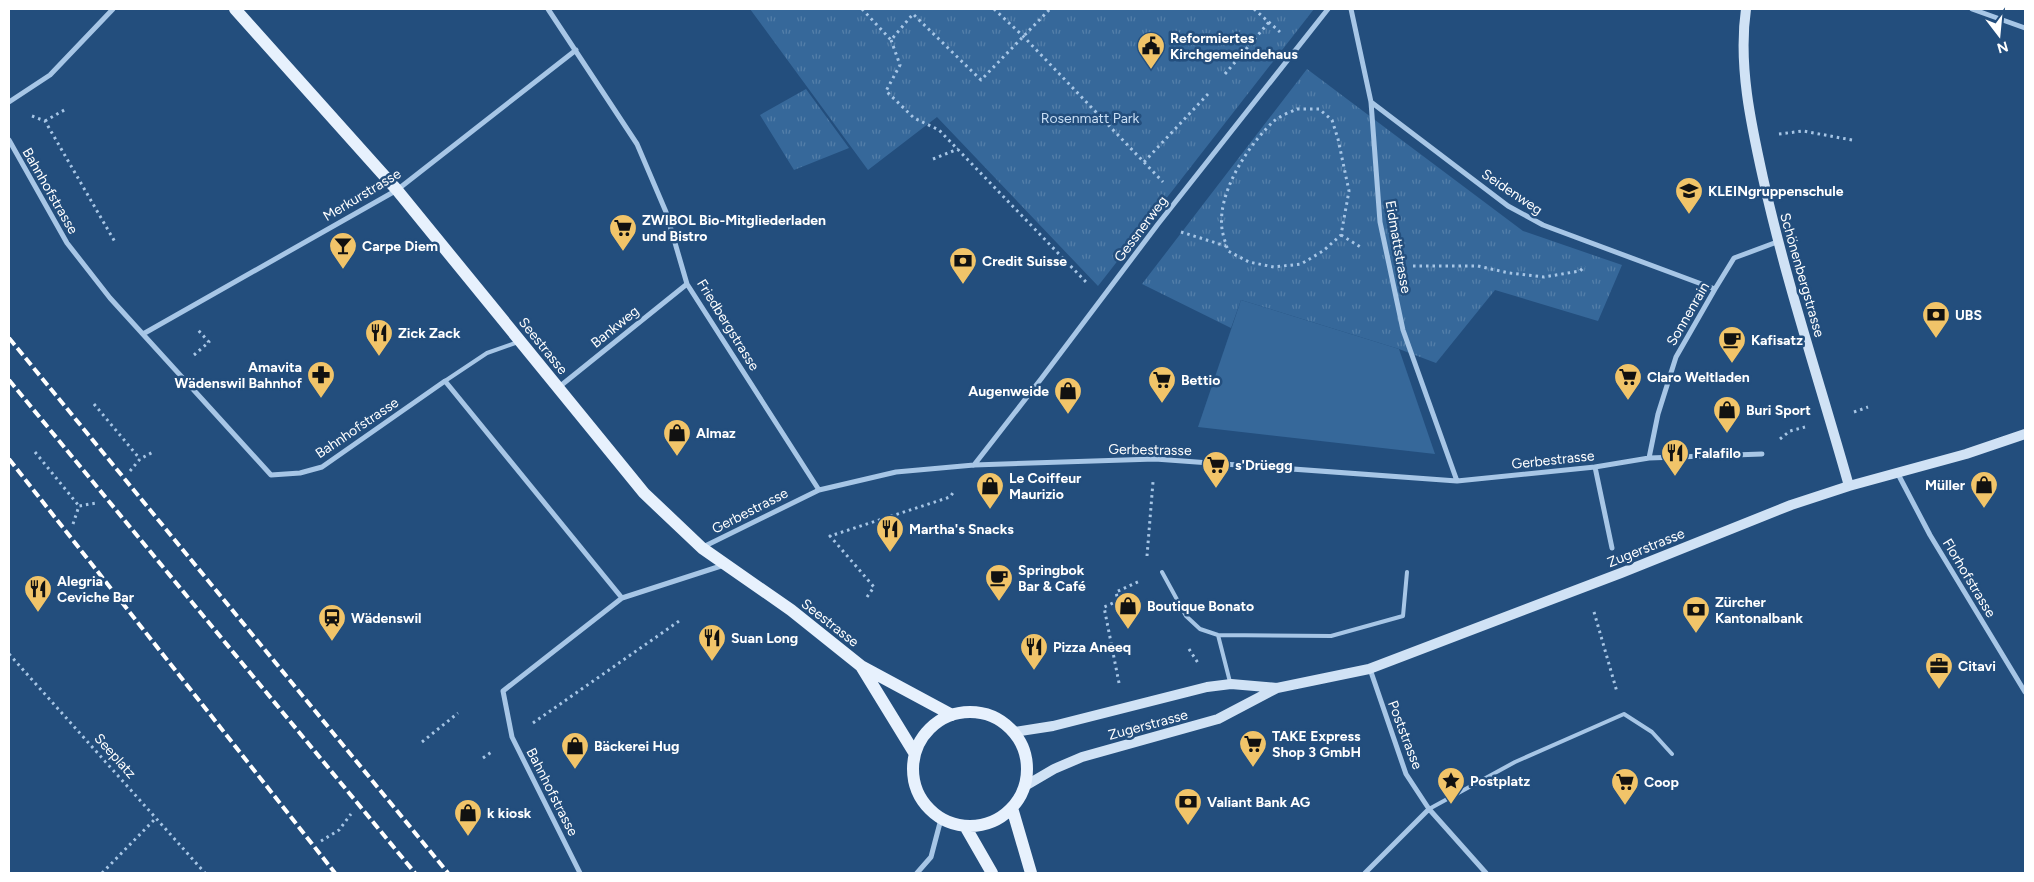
<svg xmlns="http://www.w3.org/2000/svg" width="2034" height="882" font-family="Figtree,sans-serif">
	<style>
		.grass { fill: url(#grass-tufts) }
		.garden { fill: #36689a }
		.lines { fill: none; stroke-linecap: round; stroke-linejoin: round }
		.path { stroke: #a7c6e6; stroke-width: 3; stroke-dasharray: 2.5 4; stroke-linecap: butt }
		.lane { stroke: #a7c6e6; stroke-width: 4 }
		.street { stroke: #a7c6e6; stroke-width: 5 }
		.secondary { stroke: #d0e2f5; stroke-width: 10 }
		.primary { stroke: #e7f1fd; stroke-width: 12 }
		.rail { stroke: #fff; stroke-width: 4; stroke-dasharray: 9 4; stroke-linecap: butt }
		.labels { text-anchor: middle; dominant-baseline: central; stroke-width: 5; stroke-linejoin: round; paint-order: stroke }
		.poi-label { font-size: 14px; font-weight: bold; fill: #fff; stroke: #234e7d; text-anchor: start }
		.park-label { font-size: 14px; fill: #cadff5; stroke: #234e7d }
		.street-label { font-size: 14px; fill: #fff; stroke: #234e7d }
	</style>
	<defs>
		<pattern id="grass-tufts" width="24" height="20" patternUnits="userSpaceOnUse" patternTransform="scale(1.25)"><rect width="24" height="20" fill="#36689a"/><path d="M3 7l-1-3M5 7V3M7 7l1-3M15 17l-1-3M17 17v-4M19 17l1-3" fill="none" stroke="#547fa9"/></pattern>
	</defs>
	<rect width="100%" height="100%" fill="#234e7d"/>
	<path class="grass" d="M 750,9 L 1314,9 L 1098,286 L 937,117 L 868,170 Z
		M 1307,69 L 1523,231 L 1622,265 L 1598,321 L 1495,290 L 1436,363 L 1399,349 L 1241,300 L 1231,328 L 1142,284 Z
		M 806,89 L 849,148 L 794,170 L 760,115 Z"/>
	<path class="garden" d="M 1241,300 L 1399,349 L 1435,454 L 1198,427 Z"/>
	<g class="lines">
		<path class="path" d="M 862,9 L 891,40 L 913,14 L 981,80 L 1050,9
			M 994,9 L 1023,36 L 1163,182
			M 1254,9 L 1280,32
			M 891,40 L 900,65 L 886,91 L 914,118 L 939,130 L 1086,282
			M 1225,74 L 1269,22
			M 1297,109 L 1319,109 L 1332,120 L 1338,139 L 1349,191 L 1341,235 L 1323,251 L 1301,264 L 1274,267 L 1249,262 L 1228,251 C 1226,244 1223,236 1222,229 C 1217,193 1248,145 1274,121 C 1280,116 1290,112 1297,109 Z
			M 32,116 L 45,121 L 115,242
			M 45,121 L 66,109
			M 1779,134 L 1803,131 L 1852,140
			M 933,159 L 958,149
			M 1144,162 L 1208,94
			M 1181,232 L 1226,246
			M 1341,235 L 1362,248
			M 1413,266 L 1478,266 L 1509,273 L 1544,277 L 1580,271 L 1585,266
			M 194,355 L 209,342 L 198,330
			M 94,404 L 140,459
			M 1854,412 L 1868,407
			M 1780,439 L 1790,431 L 1805,427
			M 35,452 L 79,506
			M 130,471 L 140,459 L 153,452
			M 73,524 L 79,506 L 96,503
			M 1147,556 L 1153,482
			M 867,597 L 874,587 L 830,536 L 950,497 L 955,490
			M 1594,612 L 1617,692
			M 1189,649 L 1198,663
			M 9,654 L 205,873
			M 1119,683 L 1104,607 L 1118,601 L 1116,592 L 1140,581
			M 533,723 L 682,619
			M 422,742 L 458,713
			M 483,758 L 493,751
			M 321,841 L 339,830 L 351,814
			M 102,873 L 155,819"/>
		<path class="lane" d="M 445,381 L 487,353 L 518,342
			M 1162,572 L 1186,616 L 1200,629 L 1218,635 L 1331,636 L 1403,616 L 1407,572
			M 1218,635 L 1230,682
			M 1429,809 L 1515,762 L 1624,714 L 1652,732 L 1672,754"/>
		<path class="street" d="M 548,9 L 637,144 L 666,212 L 687,284 L 819,490
			M 1351,9 L 1371,102 L 1380,222 L 1403,330 L 1457,481
			M 1972,9 L 2025,28
			M 9,102 L 50,75 L 113,9
			M 1371,102 L 1508,206 L 1543,225 L 1715,289
			M 9,140 L 67,243 L 110,298 L 271,475 L 300,473 L 322,467 L 445,381 L 622,598
			M 143,334 L 397,190 L 576,50
			M 559,387 L 687,284
			M 1649,458 L 1658,414 L 1676,357 L 1715,289 L 1734,258 L 1777,242
			M 974,465 L 1041,379 L 1158,224 L 1328,9
			M 1595,467 L 1612,548
			M 1898,474 L 1930,535 L 2025,692
			M 703,547 L 819,490 L 896,472 L 974,465 L 1155,459 L 1457,481 L 1595,467 L 1649,458 L 1762,454
			M 1370,669 L 1406,774 L 1429,809 L 1486,873
			M 580,873 L 512,737 L 503,691 L 622,598 L 724,565
			M 917,873 L 931,857 L 941,819
			M 1365,873 L 1429,809"/>
		<path class="secondary" d="M 1746,9 C 1738,65 1751,124 1763,178 C 1786,282 1820,383 1849,486
			M 1014,732 L 1053,726 L 1207,687 L 1231,684 L 1277,688 L 1369,669 L 1621,573 L 1791,505 L 1849,486 L 1966,454 L 2025,434
			M 1025,786 L 1054,769 L 1082,757 L 1218,719 L 1277,688"/>
		<path class="primary" d="M 235,9 L 397,190 L 644,493 L 702,548 L 791,610 L 861,666 L 952,715
			M 861,666 L 915,754
			M913 769a57 57 0 1 1 114 0a57 57 0 1 1-114 0Z
			M 1012,808 L 1031,873
			M 965,826 L 992,873"/>
		<path class="rail" d="M 9,338 L 448,873
			M 9,380 L 415,873
			M 9,459 L 335,873"/>
	</g>
	<defs>
		<symbol id="civic-pin" viewBox="-11 -11 22 30"><path d="M0 17L-7.5 6A9.5 9.5 0 1 1 7.5 6Z" fill="#f1c469" stroke="#234e7d"/><path d="M-.6-6.5H3V-4.5H.6V-3L4-1V1h2V6H-6V1h2V-1L-.6-3ZM-1.2 2.5V6h2.4V2.5Z" fill="#111"/></symbol>
		<symbol id="school-pin" viewBox="-11 -11 22 30"><path d="M0 17L-7.5 6A9.5 9.5 0 1 1 7.5 6Z" fill="#f1c469" stroke="#234e7d"/><path d="M0-5L7-2L0 1L-7-2ZM-4 1L0 2.5L4 1V4Q0 6-4 4Z" fill="#111"/></symbol>
		<symbol id="supermarket-pin" viewBox="-11 -11 22 30"><path d="M0 17L-7.5 6A9.5 9.5 0 1 1 7.5 6Z" fill="#f1c469" stroke="#234e7d"/><path d="M-6-5.5h2.5l.6 2H6L4.5 2H-2.5L-4.4-4H-6ZM-1.5 3.2a1.3 1.3 0 1 0 .1 0ZM3 3.2a1.3 1.3 0 1 0 .1 0Z" fill="#111"/></symbol>
		<symbol id="bar-pin" viewBox="-11 -11 22 30"><path d="M0 17L-7.5 6A9.5 9.5 0 1 1 7.5 6Z" fill="#f1c469" stroke="#234e7d"/><path d="M-6-5H6L.8 .8V4.5H3.5V6h-7V4.5H-.8V.8Z" fill="#111"/></symbol>
		<symbol id="bank-pin" viewBox="-11 -11 22 30"><path d="M0 17L-7.5 6A9.5 9.5 0 1 1 7.5 6Z" fill="#f1c469" stroke="#234e7d"/><path d="M-6-4H6V4H-6ZM0-2.3a2.3 2.3 0 1 0 0 4.6a2.3 2.3 0 1 0 0-4.6Z" fill="#111"/></symbol>
		<symbol id="restaurant-pin" viewBox="-11 -11 22 30"><path d="M0 17L-7.5 6A9.5 9.5 0 1 1 7.5 6Z" fill="#f1c469" stroke="#234e7d"/><path d="M-5-6h1v4h1v-4h1v4h1v-4h1v5L-1.5 .5V6h-2V.5L-5-1ZM5-6V6H3V1.5H1.5Q1.5-4 5-6Z" fill="#111"/></symbol>
		<symbol id="cafe-pin" viewBox="-11 -11 22 30"><path d="M0 17L-7.5 6A9.5 9.5 0 1 1 7.5 6Z" fill="#f1c469" stroke="#234e7d"/><path d="M-5.5-4.5H6V0H3Q3 3.5 0 3.5H-2.5Q-5.5 3.5-5.5 0ZM3-3.2v2h1.7v-2ZM-6 4.5H4V6H-6Z" fill="#111"/></symbol>
		<symbol id="pharmacy-pin" viewBox="-11 -11 22 30"><path d="M0 17L-7.5 6A9.5 9.5 0 1 1 7.5 6Z" fill="#f1c469" stroke="#234e7d"/><path d="M-2-6h4v4h4v4h-4v4h-4v-4h-4v-4h4Z" fill="#111"/></symbol>
		<symbol id="shop-pin" viewBox="-11 -11 22 30"><path d="M0 17L-7.5 6A9.5 9.5 0 1 1 7.5 6Z" fill="#f1c469" stroke="#234e7d"/><path d="M-5-2.5h2.3a2.7 3.5 0 0 1 5.4 0H5L5.5 6h-11ZM-1.5-2.5h3a1.5 2.3 0 0 0-3 0Z" fill="#111"/></symbol>
		<symbol id="station-pin" viewBox="-11 -11 22 30"><path d="M0 17L-7.5 6A9.5 9.5 0 1 1 7.5 6Z" fill="#f1c469" stroke="#234e7d"/><path d="M-3-6H3Q5-6 5-4V2Q5 4 3 4L4.5 6H3L1.5 4h-3L-3 6H-4.5L-3 4Q-5 4-5 2V-4Q-5-6-3-6ZM-3.5-4v3h7v-3ZM-3.5 1v1.5H-2V1ZM2 1v1.5H3.5V1Z" fill="#111"/></symbol>
		<symbol id="office-pin" viewBox="-11 -11 22 30"><path d="M0 17L-7.5 6A9.5 9.5 0 1 1 7.5 6Z" fill="#f1c469" stroke="#234e7d"/><path d="M-6-3h4V-5.5h4V-3h4V5H-6ZM-1-4.5V-3h2v-1.5ZM-6 0V1H6V0Z" fill="#111"/></symbol>
		<symbol id="sight-pin" viewBox="-11 -11 22 30"><path d="M0 17L-7.5 6A9.5 9.5 0 1 1 7.5 6Z" fill="#f1c469" stroke="#234e7d"/><path d="M0-6L1.8-2.2L6-1.7L2.9 1.2L3.7 5.4L0 3.3L-3.7 5.4L-2.9 1.2L-6-1.7L-1.8-2.2Z" fill="#111"/></symbol>
	</defs>
	<g fill-rule="evenodd">
		<use href="#civic-pin" x="1135" y="30" width="32" height="43"/>
		<use href="#school-pin" x="1673" y="175" width="32" height="43"/>
		<use href="#supermarket-pin" x="607" y="212" width="32" height="43"/>
		<use href="#bar-pin" x="327" y="230" width="32" height="43"/>
		<use href="#bank-pin" x="947" y="245" width="32" height="43"/>
		<use href="#bank-pin" x="1920" y="299" width="32" height="43"/>
		<use href="#restaurant-pin" x="363" y="317" width="32" height="43"/>
		<use href="#cafe-pin" x="1716" y="324" width="32" height="43"/>
		<use href="#pharmacy-pin" x="305" y="359" width="32" height="43"/>
		<use href="#supermarket-pin" x="1612" y="361" width="32" height="43"/>
		<use href="#supermarket-pin" x="1146" y="364" width="32" height="43"/>
		<use href="#shop-pin" x="1052" y="375" width="32" height="43"/>
		<use href="#shop-pin" x="1711" y="394" width="32" height="43"/>
		<use href="#shop-pin" x="661" y="417" width="32" height="43"/>
		<use href="#restaurant-pin" x="1659" y="437" width="32" height="43"/>
		<use href="#supermarket-pin" x="1200" y="449" width="32" height="43"/>
		<use href="#shop-pin" x="1968" y="469" width="32" height="43"/>
		<use href="#shop-pin" x="974" y="470" width="32" height="43"/>
		<use href="#restaurant-pin" x="874" y="513" width="32" height="43"/>
		<use href="#cafe-pin" x="983" y="562" width="32" height="43"/>
		<use href="#restaurant-pin" x="22" y="573" width="32" height="43"/>
		<use href="#shop-pin" x="1112" y="590" width="32" height="43"/>
		<use href="#bank-pin" x="1680" y="594" width="32" height="43"/>
		<use href="#station-pin" x="316" y="602" width="32" height="43"/>
		<use href="#restaurant-pin" x="696" y="622" width="32" height="43"/>
		<use href="#restaurant-pin" x="1018" y="631" width="32" height="43"/>
		<use href="#office-pin" x="1923" y="650" width="32" height="43"/>
		<use href="#supermarket-pin" x="1237" y="728" width="32" height="43"/>
		<use href="#shop-pin" x="559" y="730" width="32" height="43"/>
		<use href="#sight-pin" x="1435" y="765" width="32" height="43"/>
		<use href="#supermarket-pin" x="1609" y="766" width="32" height="43"/>
		<use href="#bank-pin" x="1172" y="786" width="32" height="43"/>
		<use href="#shop-pin" x="452" y="797" width="32" height="43"/>
	</g>
	<g class="labels">
		<g class="poi-label">
			<text x="1170" y="38">Reformiertes<tspan x="1170" dy="16">Kirchgemeindehaus</tspan></text>
			<text x="1708" y="191">KLEINgruppenschule</text>
			<text x="642" y="220">ZWIBOL Bio-Mitgliederladen<tspan x="642" dy="16">und Bistro</tspan></text>
			<text x="362" y="246">Carpe Diem</text>
			<text x="982" y="261">Credit Suisse</text>
			<text x="1955" y="315">UBS</text>
			<text x="398" y="333">Zick Zack</text>
			<text x="1751" y="340">Kafisatz</text>
			<text x="302" y="367" text-anchor="end">Amavita<tspan x="302" dy="16">Wädenswil Bahnhof</tspan></text>
			<text x="1647" y="377">Claro Weltladen</text>
			<text x="1181" y="380">Bettio</text>
			<text x="1049" y="391" text-anchor="end">Augenweide</text>
			<text x="1746" y="410">Buri Sport</text>
			<text x="696" y="433">Almaz</text>
			<text x="1694" y="453">Falafilo</text>
			<text x="1235" y="465">s'Drüegg</text>
			<text x="1009" y="478">Le Coiffeur<tspan x="1009" dy="16">Maurizio</tspan></text>
			<text x="1965" y="485" text-anchor="end">Müller</text>
			<text x="909" y="529">Martha's Snacks</text>
			<text x="1018" y="570">Springbok<tspan x="1018" dy="16">Bar &amp; Café</tspan></text>
			<text x="57" y="581">Alegria<tspan x="57" dy="16">Ceviche Bar</tspan></text>
			<text x="1715" y="602">Zürcher<tspan x="1715" dy="16">Kantonalbank</tspan></text>
			<text x="1147" y="606">Boutique Bonato</text>
			<text x="351" y="618">Wädenswil</text>
			<text x="731" y="638">Suan Long</text>
			<text x="1053" y="647">Pizza Aneeq</text>
			<text x="1958" y="666">Citavi</text>
			<text x="1272" y="736">TAKE Express<tspan x="1272" dy="16">Shop 3 GmbH</tspan></text>
			<text x="594" y="746">Bäckerei Hug</text>
			<text x="1470" y="781">Postplatz</text>
			<text x="1644" y="782">Coop</text>
			<text x="1207" y="802">Valiant Bank AG</text>
			<text x="487" y="813">k kiosk</text>
		</g>
		<g class="park-label">
			<text x="1090" y="118">Rosenmatt Park</text>
		</g>
		<g class="street-label">
			<text transform="translate(50 191) rotate(60)">Bahnhofstrasse</text>
			<text transform="translate(1512 192) rotate(34)">Seidenweg</text>
			<text transform="translate(362 195) rotate(-31)">Merkurstrasse</text>
			<text transform="translate(1141 229) rotate(-53)">Gessnerweg</text>
			<text transform="translate(1398 247) rotate(80)">Eidmattstrasse</text>
			<text transform="translate(1802 275) rotate(74)">Schönenbergstrasse</text>
			<text transform="translate(1688 314) rotate(-60)">Sonnenrain</text>
			<text transform="translate(728 325) rotate(58)">Friedbergstrasse</text>
			<text transform="translate(615 327) rotate(-39)">Bankweg</text>
			<text transform="translate(543 346) rotate(51)">Seestrasse</text>
			<text transform="translate(357 428) rotate(-34)">Bahnhofstrasse</text>
			<text transform="translate(1150 450) rotate(1)">Gerbestrasse</text>
			<text transform="translate(1553 460) rotate(-6)">Gerbestrasse</text>
			<text transform="translate(750 511) rotate(-27)">Gerbestrasse</text>
			<text transform="translate(1646 548) rotate(-22)">Zugerstrasse</text>
			<text transform="translate(1969 578) rotate(59)">Florhofstrasse</text>
			<text transform="translate(830 623) rotate(38)">Seestrasse</text>
			<text transform="translate(1148 725) rotate(-15)">Zugerstrasse</text>
			<text transform="translate(1405 735) rotate(69)">Poststrasse</text>
			<text transform="translate(115 756) rotate(48)">Seeplatz</text>
			<text transform="translate(552 792) rotate(63)">Bahnhofstrasse</text>
		</g>
	</g>
	<rect width="2034" height="882" fill="none" stroke="#ffffff" stroke-width="20"/>
	<g transform="translate(1999 35) rotate(164)" stroke="#234e7d" stroke-width="4" paint-order="stroke">
	<path d="M0-4L9 19L0 12L-9 19Z" fill="#ffffff"/>
	<text y="-8" font-size="14" font-weight="bold" text-anchor="middle" fill="#ffffff">N</text>
	</g>
</svg>
